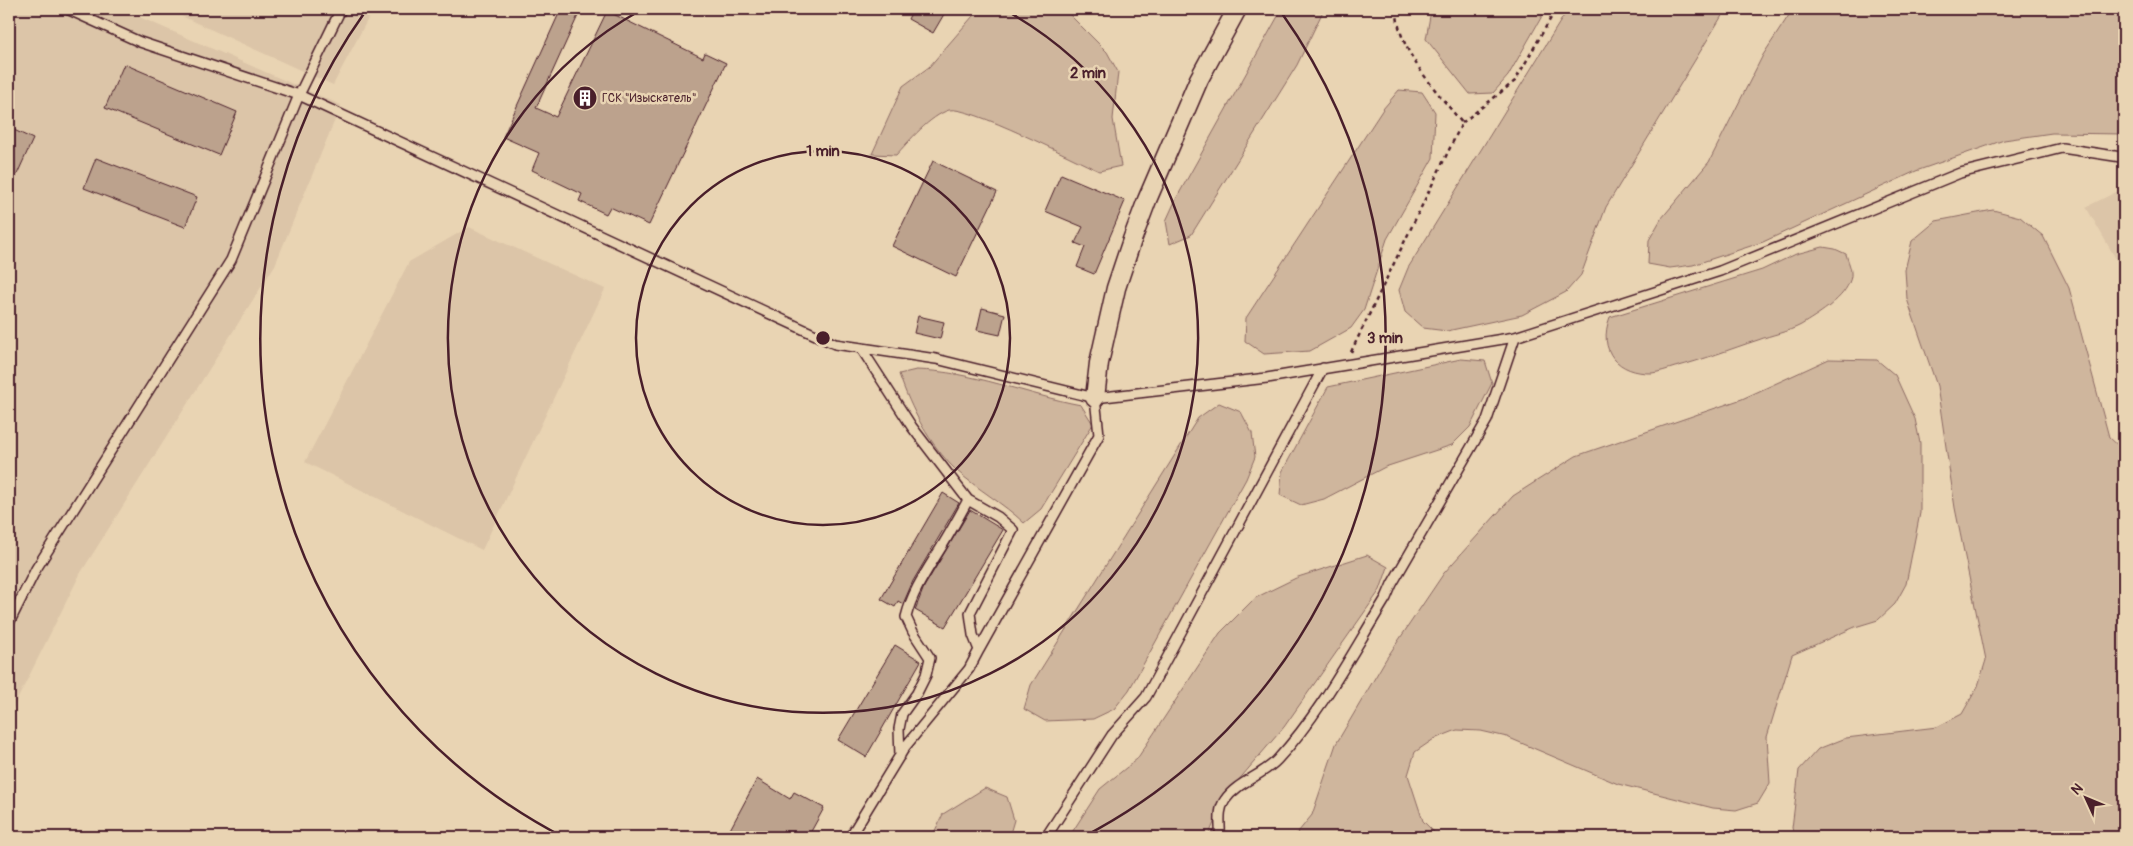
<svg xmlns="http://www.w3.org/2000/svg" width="2133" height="846" font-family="Pangolin,sans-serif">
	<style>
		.built { fill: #dcc5a8 }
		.green { fill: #cfb69d; stroke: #8c6a64 }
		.building { fill: #bca28d; stroke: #4a1f2b }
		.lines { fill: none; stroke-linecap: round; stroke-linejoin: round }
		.lane-casing { stroke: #4a1f2b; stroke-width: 12 }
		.street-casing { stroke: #4a1f2b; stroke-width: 21 }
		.path { stroke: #4a1f2b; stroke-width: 2.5; stroke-dasharray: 4 4; stroke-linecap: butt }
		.lane { stroke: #e9d4b3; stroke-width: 9 }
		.street { stroke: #e9d4b3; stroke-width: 18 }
		.ring { fill: none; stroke: #4a1f2b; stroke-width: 2.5 }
		.labels { text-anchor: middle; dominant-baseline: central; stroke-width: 5; stroke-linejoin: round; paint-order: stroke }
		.poi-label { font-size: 12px; fill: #4a1f2b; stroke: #e9d4b3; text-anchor: start }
		.centre { fill: #4a1f2b; stroke: #e9d4b3; stroke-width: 2.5 }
		.ring-label { font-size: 15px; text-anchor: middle; font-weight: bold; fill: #4a1f2b; stroke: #e9d4b3; stroke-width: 5; stroke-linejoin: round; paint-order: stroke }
	</style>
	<rect width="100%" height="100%" fill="#e9d4b3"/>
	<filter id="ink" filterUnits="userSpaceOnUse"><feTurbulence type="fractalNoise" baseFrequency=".02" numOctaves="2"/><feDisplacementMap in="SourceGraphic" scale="10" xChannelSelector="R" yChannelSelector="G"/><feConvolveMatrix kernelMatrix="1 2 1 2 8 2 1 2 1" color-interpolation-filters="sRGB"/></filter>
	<g filter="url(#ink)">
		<path class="built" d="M 9,9 L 121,9 L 341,105 L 275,265 L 80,574 L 9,716 Z
			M 166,9 L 373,9 L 333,85 Z
			M 2124,188 L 2124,273 L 2086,207 Z
			M 469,227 L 605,289 L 482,550 L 305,462 L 409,262 Z"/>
		<path class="green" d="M 979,9 L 1064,9 L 1107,52 L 1118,72 L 1113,119 L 1121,166 L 1099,171 C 1075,160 968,105 949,110 C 930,116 909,141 896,155 L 872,154 L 903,86 L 929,67 Z
			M 1282,9 L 1324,9 L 1297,65 L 1191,235 L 1170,244 L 1166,221 L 1176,199 Z
			M 1435,9 L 1546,9 L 1508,76 L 1493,93 L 1470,94 L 1426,39 L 1430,16 Z
			M 1568,9 L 1726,9 L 1606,207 L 1581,275 L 1566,292 L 1522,315 L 1447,331 L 1423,328 L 1405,312 L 1399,290 L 1408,268 Z
			M 1793,9 L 2124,9 L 2124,134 L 2052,133 L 2004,140 L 1916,171 L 1763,242 L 1693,265 L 1670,268 L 1648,264 L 1649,240 L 1661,219 L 1709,162 L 1763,55 Z
			M 1399,90 L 1422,92 L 1435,112 L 1433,158 L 1387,239 L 1364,310 L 1351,328 L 1310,351 L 1264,354 L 1245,341 L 1246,318 L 1383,109 Z
			M 1993,210 L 2020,217 L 2043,236 L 2069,288 L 2109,437 L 2124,451 L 2124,837 L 1795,837 L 1792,828 L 1799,770 L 1818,749 L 1846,738 L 1937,727 L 1962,714 L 1978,686 L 1986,660 L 1955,508 L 1937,386 L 1907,299 L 1905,270 L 1912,241 L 1936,221 Z
			M 1823,247 L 1835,249 L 1846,254 C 1849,265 1854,272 1849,283 C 1841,301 1817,315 1801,325 C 1788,332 1771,335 1758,340 C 1730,349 1703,360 1675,367 C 1668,369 1660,372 1652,373 C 1618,374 1597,351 1610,317 L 1762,270 L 1796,254 Z
			M 1461,359 L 1485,361 L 1492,383 L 1470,427 L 1452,445 L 1385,467 L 1324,499 L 1301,505 L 1280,495 L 1282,472 L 1328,387 Z
			M 1829,359 L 1877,360 L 1895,375 L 1915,419 L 1920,443 L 1920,513 L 1906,584 L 1895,604 L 1878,620 L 1855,627 L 1792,655 L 1767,737 L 1770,783 L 1758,803 L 1736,810 L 1713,808 L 1618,784 L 1507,737 L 1481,731 L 1457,730 L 1434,739 L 1415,752 L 1408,775 L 1423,821 L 1439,837 L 1294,837 L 1312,815 L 1336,744 L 1386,659 L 1444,573 L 1513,496 L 1576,456 L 1742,399 Z
			M 916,370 C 972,371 1027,395 1081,405 L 1093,424 L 1041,509 L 1024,523 C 1003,503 977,489 956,470 C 929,444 911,409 899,374 Z
			M 1219,403 L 1241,412 L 1252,433 L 1255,457 L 1246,479 L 1129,690 L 1114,709 L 1093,719 L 1045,721 L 1024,709 L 1031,685 L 1198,418 Z
			M 1367,555 L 1388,567 L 1380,590 L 1284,727 L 1225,796 L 1208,837 L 1069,837 L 1100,789 L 1137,759 L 1220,633 L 1255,598 L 1298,577 Z
			M 985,788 L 1007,797 L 1014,820 L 1009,837 L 932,837 L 943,814 Z"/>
		<path class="building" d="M 561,9 L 581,9 L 536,108 L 556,117 L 607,11 L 703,58 L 705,53 L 726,63 L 649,225 L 610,207 L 606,214 L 579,201 L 582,194 L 532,170 L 539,153 L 503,137 Z
			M 913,9 L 947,9 L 933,33 L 908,19 Z
			M 124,64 L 237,112 L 219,155 L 105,108 Z
			M 14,130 L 33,139 L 9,192 L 9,141 Z
			M 96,158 L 197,197 L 185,227 L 84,188 Z
			M 933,161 L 997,192 L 956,277 L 892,246 Z
			M 1061,174 L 1125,201 L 1094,274 L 1077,267 L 1085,247 L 1075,243 L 1083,227 L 1045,211 Z
			M 982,308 L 1005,314 L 1000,335 L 977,330 Z
			M 918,316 L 944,322 L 940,339 L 914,333 Z
			M 943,493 L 959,503 L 913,581 L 903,604 L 898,601 L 895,607 L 881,599 Z
			M 970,510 L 1003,530 L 945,627 L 915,610 L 924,587 Z
			M 895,645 L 921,661 L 866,757 L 838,740 Z
			M 757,779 L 790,799 L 794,792 L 824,808 L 808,837 L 726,837 Z"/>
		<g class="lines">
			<defs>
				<path id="lane" d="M 341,9 L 299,95 L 835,344 L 936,359 L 1095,398 L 1267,378 L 1515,337 L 1720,271 L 1960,173 L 2062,148 L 2121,157 L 2124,156
					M 861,348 L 912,427 L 968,500 C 958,518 948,537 937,554 C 924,575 912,593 906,617 L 913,632 L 930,658 L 926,675 L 917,693 L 902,714 L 899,729 L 900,756
					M 968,500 L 998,517 L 1013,530 L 970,613 L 973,635 L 979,650
					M 9,623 L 36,569 L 231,260 L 299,95 L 140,42 L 67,9
					M 850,837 L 905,747 L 969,669 L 979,650 L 1099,435 L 1095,398
					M 1046,837 L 1112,735 L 1146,697 L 1323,368
					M 1220,837 C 1221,825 1217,811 1225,800 C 1237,782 1262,776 1277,760 C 1321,713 1352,653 1386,598 L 1392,584 L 1487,420 L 1515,337"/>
				<path id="street" d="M 1095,398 L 1099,363 L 1116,288 L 1132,240 L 1147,200 L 1199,79 L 1237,9"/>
			</defs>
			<use href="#lane" class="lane-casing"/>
			<use href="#street" class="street-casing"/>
			<path class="path" d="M 1462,123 L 1515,81 L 1556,9
				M 1351,352 L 1462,123 C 1438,92 1396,50 1397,9"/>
			<use href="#lane" class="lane"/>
			<use href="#street" class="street"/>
		</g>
	</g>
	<g class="ring">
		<circle cx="823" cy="338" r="187"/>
		<path d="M1005 10A375 375 0 1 1 641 10"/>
		<path d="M563 837A562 562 0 0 1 365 12M1281 12A562 562 0 0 1 1083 837"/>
	</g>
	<defs>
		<symbol id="building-disc" viewBox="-11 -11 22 22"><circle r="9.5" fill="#4a1f2b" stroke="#e9d4b3"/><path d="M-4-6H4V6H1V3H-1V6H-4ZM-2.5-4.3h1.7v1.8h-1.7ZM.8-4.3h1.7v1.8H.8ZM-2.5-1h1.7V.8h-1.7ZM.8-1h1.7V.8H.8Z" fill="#fff"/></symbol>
	</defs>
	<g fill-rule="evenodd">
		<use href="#building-disc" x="571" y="84" width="28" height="28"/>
	</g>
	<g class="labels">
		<g class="poi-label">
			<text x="602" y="98">ГСК "Изыскатель"</text>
		</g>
	</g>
	<circle cx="823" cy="338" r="8" class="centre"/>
	<g class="ring-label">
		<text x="1088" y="78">2 min</text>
		<text x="823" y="156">1 min</text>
		<text x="1385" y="343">3 min</text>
	</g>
	<rect width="2133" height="846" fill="none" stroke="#e9d4b3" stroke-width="30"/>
	<rect x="15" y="15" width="2103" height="816" fill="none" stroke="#4a1f2b" stroke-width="2" filter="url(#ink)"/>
	<g transform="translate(2086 798) rotate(314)" stroke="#e9d4b3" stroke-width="4" paint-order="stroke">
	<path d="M0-4L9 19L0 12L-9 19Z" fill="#4a1f2b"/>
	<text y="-8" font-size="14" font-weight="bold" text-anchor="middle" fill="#4a1f2b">N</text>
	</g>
</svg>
